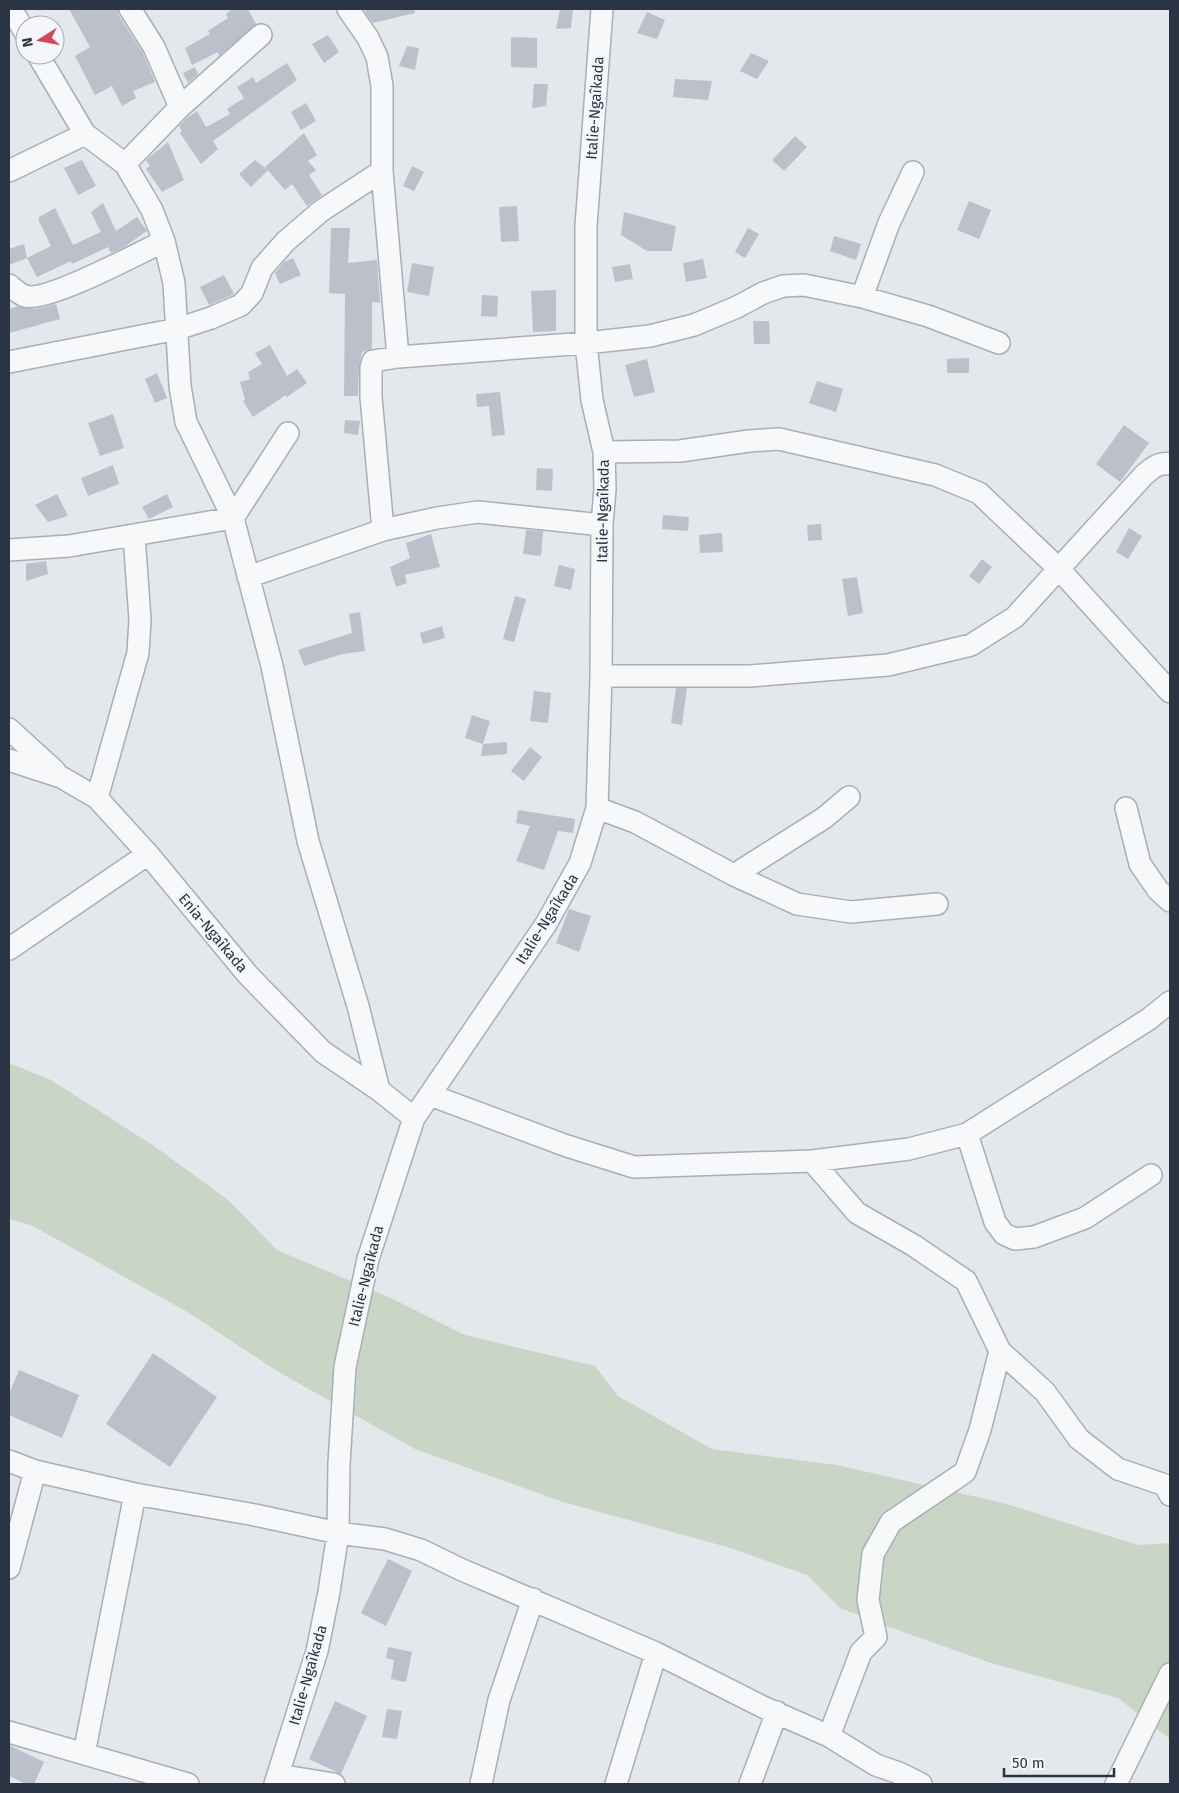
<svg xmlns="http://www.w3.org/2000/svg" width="1179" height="1793" font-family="'Fira Sans',sans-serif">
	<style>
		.green { fill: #c9d6c5 }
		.building { fill: #bbc0ca }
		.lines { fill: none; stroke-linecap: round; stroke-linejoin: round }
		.minor-casing { stroke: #a9aeb7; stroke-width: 24 }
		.minor { stroke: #f7f8fa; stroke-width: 21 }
		.labels { text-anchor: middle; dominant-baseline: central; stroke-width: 4.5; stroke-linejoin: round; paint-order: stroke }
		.street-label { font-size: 15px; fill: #2b3445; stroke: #f4f6f9 }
	</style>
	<rect width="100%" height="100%" fill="#e4e7ec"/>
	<path class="green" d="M 9,1063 L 51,1080 L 157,1148 L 228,1200 L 277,1250 L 393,1299 L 465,1335 L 595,1366 L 618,1396 L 712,1449 L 837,1465 L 1003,1503 L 1138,1545 L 1170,1543 L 1170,1739 L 1118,1698 L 991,1663 L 906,1633 L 840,1608 L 807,1575 L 727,1547 L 563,1502 L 415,1449 L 277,1371 L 189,1313 L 31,1225 L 9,1219 Z"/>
	<path class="building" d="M 69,9 L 118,9 L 119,16 L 143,53 L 155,82 L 133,91 L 136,98 L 122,106 L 112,86 L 95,95 L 75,56 L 90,47 Z
		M 232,9 L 248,9 L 256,24 L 219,56 L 218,52 L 192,65 L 185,48 L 210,34 L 208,31 L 228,18 L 226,14 Z
		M 365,9 L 414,9 L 415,13 L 373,23 L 366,14 Z
		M 560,9 L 573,9 L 571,28 L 556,29 Z
		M 647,12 L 665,20 L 657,39 L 637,33 Z
		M 328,35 L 339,52 L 324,63 L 312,44 Z
		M 511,37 L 537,38 L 537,68 L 511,67 Z
		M 407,46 L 419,48 L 415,70 L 399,66 Z
		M 751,53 L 769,61 L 757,79 L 740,71 Z
		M 287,63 L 297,80 L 213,141 L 218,149 L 201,164 L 180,133 L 182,131 L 179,126 L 187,118 L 197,111 L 206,127 L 230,114 L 227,109 L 244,98 L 237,87 L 253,77 L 256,83 Z
		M 195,67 L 198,74 L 188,83 L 183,73 Z
		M 675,79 L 712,81 L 708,100 L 673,97 Z
		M 534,84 L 548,84 L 546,106 L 532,108 Z
		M 306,103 L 316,121 L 301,130 L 291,112 Z
		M 304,133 L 317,155 L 308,161 L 316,170 L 309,175 L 322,195 L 307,206 L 292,184 L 285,190 L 265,167 Z
		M 795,136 L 807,147 L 784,171 L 772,160 Z
		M 168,142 L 184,180 L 162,192 L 146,169 L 150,166 L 146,160 Z
		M 82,160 L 96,186 L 78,195 L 64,168 Z
		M 255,160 L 268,170 L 251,187 L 239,174 Z
		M 412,166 L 424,172 L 414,191 L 403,186 Z
		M 969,201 L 991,210 L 979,239 L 957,230 Z
		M 103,203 L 116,231 L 137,217 L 147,231 L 124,247 L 111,253 L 108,247 L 72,264 L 71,261 L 37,277 L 27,258 L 51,246 L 39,221 L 39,217 L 55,208 L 73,245 L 101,232 L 91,212 Z
		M 517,206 L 519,241 L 501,242 L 499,207 Z
		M 624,212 L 676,226 L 672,251 L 647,251 L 621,235 Z
		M 331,228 L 350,228 L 348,263 L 377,260 L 380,303 L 372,302 L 372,349 L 362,352 L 359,367 L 358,396 L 344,396 L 345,294 L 329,293 Z
		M 748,228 L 759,234 L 745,258 L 735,252 Z
		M 834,236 L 861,244 L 856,260 L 830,251 Z
		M 24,244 L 27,258 L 9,265 L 9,249 Z
		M 293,258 L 301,275 L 280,284 L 275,273 L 284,262 Z
		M 703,259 L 707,278 L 686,282 L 683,263 Z
		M 412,263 L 434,267 L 429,296 L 407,292 Z
		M 630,264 L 633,279 L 615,282 L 612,267 Z
		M 224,275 L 234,294 L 209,305 L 200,287 Z
		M 556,290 L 556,331 L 533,332 L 531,291 Z
		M 482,295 L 498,296 L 497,317 L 481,316 Z
		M 56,304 L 60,319 L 9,333 L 9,309 L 18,306 L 36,309 Z
		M 753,321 L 769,321 L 770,344 L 754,344 Z
		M 270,345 L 287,376 L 297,369 L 307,383 L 287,397 L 286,395 L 253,417 L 243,401 L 245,400 L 240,382 L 250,379 L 248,372 L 262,364 L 255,353 Z
		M 969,358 L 969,373 L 947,373 L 947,359 Z
		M 647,359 L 655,392 L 634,397 L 625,365 Z
		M 157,373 L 167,398 L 155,403 L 145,379 Z
		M 817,381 L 843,389 L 836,412 L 809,403 Z
		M 500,392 L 505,435 L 492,436 L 489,406 L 477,407 L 476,394 Z
		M 113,414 L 124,448 L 100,456 L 88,423 Z
		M 345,420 L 360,421 L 358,435 L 344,433 Z
		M 1124,425 L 1149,443 L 1120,482 L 1096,464 Z
		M 113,465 L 119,484 L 88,496 L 81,478 Z
		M 537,468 L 553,469 L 552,491 L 536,490 Z
		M 57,494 L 68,516 L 48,522 L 35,505 Z
		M 167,494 L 173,507 L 149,519 L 142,507 Z
		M 663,515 L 689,517 L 688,531 L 662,529 Z
		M 821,524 L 822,540 L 808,541 L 807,525 Z
		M 1129,528 L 1142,536 L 1128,559 L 1116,552 Z
		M 526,530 L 543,531 L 541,556 L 523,554 Z
		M 722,533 L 723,552 L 700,553 L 699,535 Z
		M 431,534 L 440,567 L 405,575 L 407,583 L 396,587 L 390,567 L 410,558 L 406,543 Z
		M 982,559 L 992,567 L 979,584 L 969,576 Z
		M 46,561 L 48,574 L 26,581 L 26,564 Z
		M 559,565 L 575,569 L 571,590 L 554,586 Z
		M 857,577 L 863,613 L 848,616 L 842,579 Z
		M 515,596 L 526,599 L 514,642 L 503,639 Z
		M 360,612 L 365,651 L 342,654 L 304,666 L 298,650 L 352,633 L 349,614 Z
		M 442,626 L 445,638 L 423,644 L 420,633 Z
		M 676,688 L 687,688 L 682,725 L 671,723 Z
		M 534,691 L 551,693 L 548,723 L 530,721 Z
		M 472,715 L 490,721 L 483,744 L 465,738 Z
		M 507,742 L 507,754 L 481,756 L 483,744 Z
		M 530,747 L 542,757 L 524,781 L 511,771 Z
		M 518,810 L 575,819 L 573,833 L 558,831 L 544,870 L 516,861 L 530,826 L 516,823 Z
		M 569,909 L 591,916 L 579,952 L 556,943 Z
		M 153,1353 L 217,1397 L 170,1467 L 106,1424 Z
		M 19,1370 L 79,1395 L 62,1438 L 9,1415 L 9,1394 Z
		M 388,1559 L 412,1571 L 386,1626 L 361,1613 Z
		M 388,1647 L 412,1652 L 406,1682 L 391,1679 L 394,1660 L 386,1658 Z
		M 335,1701 L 367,1716 L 341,1774 L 309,1759 Z
		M 387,1709 L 402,1711 L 397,1739 L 382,1737 Z
		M 9,1745 L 44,1762 L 34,1784 L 26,1784 L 9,1776 Z"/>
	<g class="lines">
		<defs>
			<path id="minor" d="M 11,9 L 25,32
				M 130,9 L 154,47 L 180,107
				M 348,9 L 368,38 L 377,57 L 382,86 L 382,171 L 398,357
				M 38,55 L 85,134 L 125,164 L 152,210 L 164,241 L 174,283 L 180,386 L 186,422 L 233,518 L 272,666 L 308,841 L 358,1006 L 379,1090
				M 125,164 L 180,107 L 261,35
				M 9,171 L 85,134
				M 9,285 C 13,288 19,294 25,296 C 46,303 141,252 164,241
				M 862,297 L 889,223 L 913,172
				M 9,362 L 177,329 L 211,318 L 241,305 L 252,293 L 262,268 L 286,241 L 321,211 L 382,171
				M 604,452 L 680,451 L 749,441 L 779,439 L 935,475 L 979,493 L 1059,569 L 1170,692
				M 383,530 L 371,397 L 371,367 L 373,361 L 398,357 L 586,343 L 650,336 L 694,325 L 737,307 L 763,293 L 783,286 L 804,285 L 862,297 L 928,316 L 999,343
				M 9,550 L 69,546 L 233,518 L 288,433
				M 248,577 L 383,530 L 437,518 L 478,512 L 602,525
				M 601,676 L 750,676 L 888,665 L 971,645 L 1015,617 L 1144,475 C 1152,468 1159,462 1170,464
				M 9,729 L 55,771
				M 9,760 L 61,777 L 97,798 L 148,854 L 248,975 L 323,1052 L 379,1090 L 414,1118
				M 97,798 L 138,653 L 140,620 L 134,535
				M 597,808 L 635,822 L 734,875 L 797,904 L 851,912 L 937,904
				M 1126,808 L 1140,864 L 1158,890 L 1170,901
				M 734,875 L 824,818 L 849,797
				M 9,949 L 148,854
				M 430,1095 L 567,1146 L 634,1167 L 812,1161 L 909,1149 L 967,1134 L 1149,1019 L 1170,1002
				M 967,1134 L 995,1222 L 1004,1234 L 1015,1239 L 1034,1237 L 1085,1218 L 1151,1175
				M 812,1161 L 857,1213 L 913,1245 L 966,1281 L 1000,1351 L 1045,1392 L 1079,1439 L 1118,1469 L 1165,1485 L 1170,1495
				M 9,1461 L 35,1471 L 135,1494 L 255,1515 L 338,1533 L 385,1539 L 421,1550 L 460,1569 L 656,1653 L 763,1707 L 829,1736 L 876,1765 L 899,1773 L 921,1784
				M 9,1568 L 35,1471
				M 9,1732 L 188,1784
				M 829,1736 L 861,1652 L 876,1637 L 868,1600 L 873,1554 L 891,1522 L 965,1472 L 980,1430 L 1000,1351
				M 84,1754 L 135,1494
				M 278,1775 L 334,1784
				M 275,1784 L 317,1651 L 329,1592 L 338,1533 L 339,1464 L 345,1367 L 368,1259 L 414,1118 L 546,924 L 580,863 L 597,808 L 601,676 L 602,525 L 605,489 L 604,452 L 592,400 L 586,343 L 586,226 L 602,9
				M 481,1784 L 499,1700 L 533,1599
				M 616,1784 L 656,1653
				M 750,1784 L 777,1712
				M 1116,1784 L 1170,1674"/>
		</defs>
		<use href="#minor" class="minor-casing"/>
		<use href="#minor" class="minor"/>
	</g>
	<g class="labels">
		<g class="street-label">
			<text transform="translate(595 108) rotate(-86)">Italie-Ngaîkada</text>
			<text transform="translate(603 511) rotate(-89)">Italie-Ngaîkada</text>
			<text transform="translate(547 919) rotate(-58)">Italie-Ngaîkada</text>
			<text transform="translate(213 933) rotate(50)">Enia-Ngaîkada</text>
			<text transform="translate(366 1276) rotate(-76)">Italie-Ngaîkada</text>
			<text transform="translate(308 1675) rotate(-74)">Italie-Ngaîkada</text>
		</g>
	</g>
	<rect width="1179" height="1793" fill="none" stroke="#2b3445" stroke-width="20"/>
	<g transform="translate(40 40) rotate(259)"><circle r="24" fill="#f4f6f9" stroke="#a4a8b1"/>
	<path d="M0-4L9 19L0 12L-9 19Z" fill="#d1495b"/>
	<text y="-8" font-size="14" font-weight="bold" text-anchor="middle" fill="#2b3445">N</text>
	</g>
	<path d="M1004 1768v8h110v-8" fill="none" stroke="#2b3445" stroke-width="2.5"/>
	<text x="1012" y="1768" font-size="15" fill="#2b3445" stroke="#f4f6f9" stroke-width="4" paint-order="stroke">50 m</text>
</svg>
